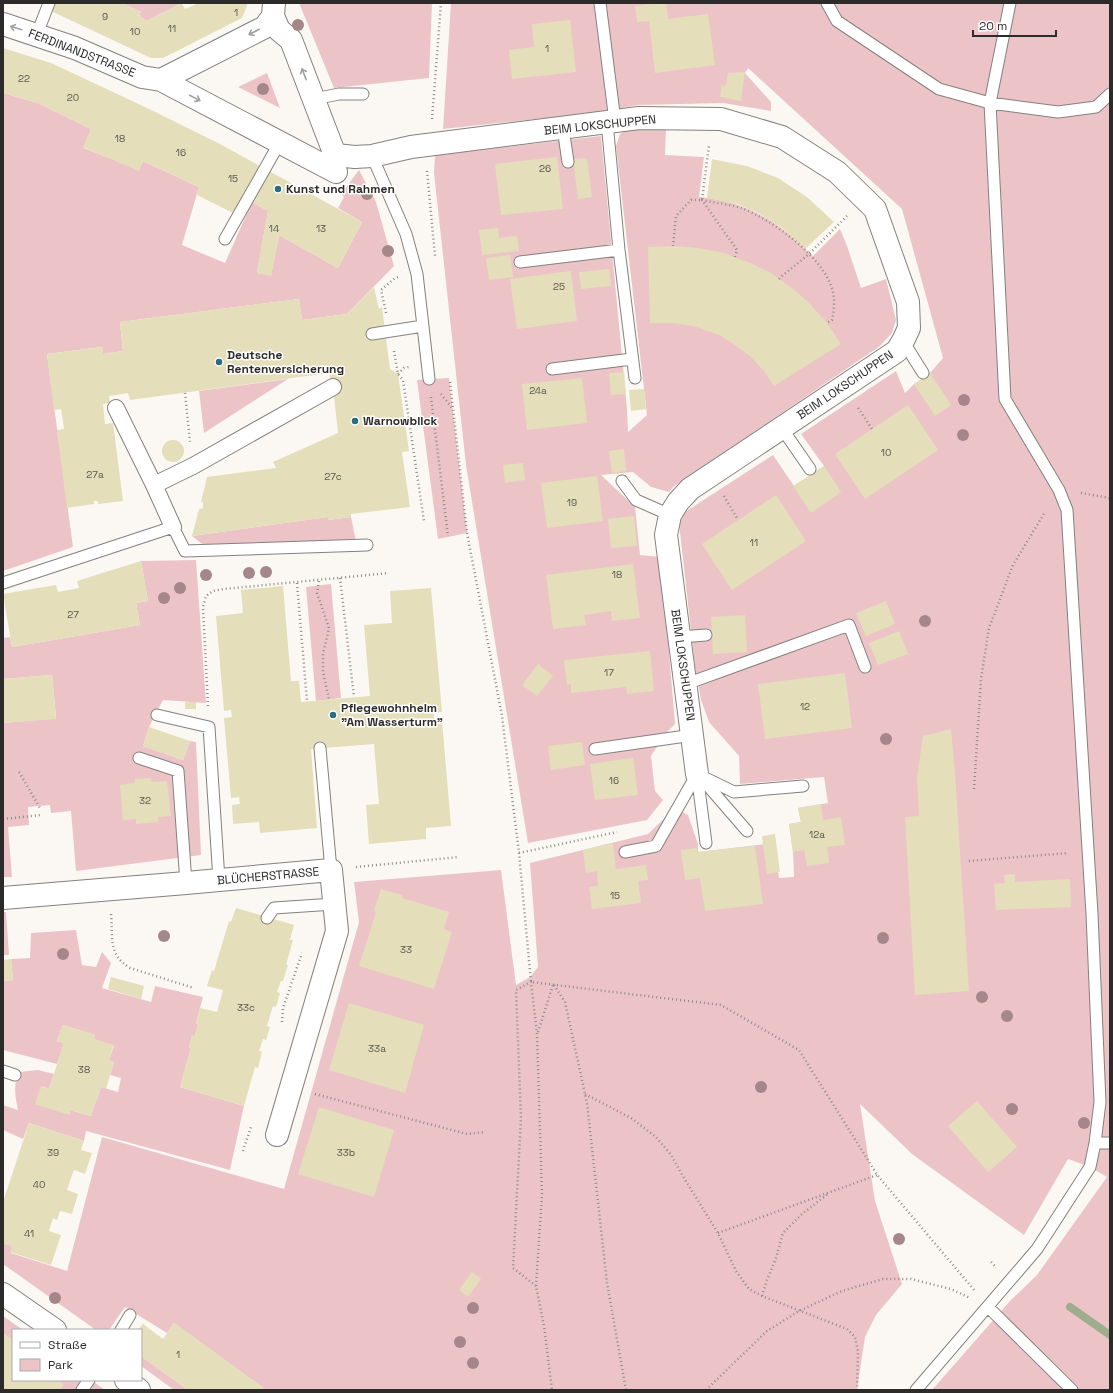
<svg xmlns="http://www.w3.org/2000/svg" width="1113" height="1393" font-family="'Space Grotesk',sans-serif">
	<style>
		.green { fill: #ecc4c7 }
		.lines { fill: none; stroke-linecap: round; stroke-linejoin: round }
		.stream { stroke: #9ead8e; stroke-width: 8 }
		.building { fill: #e4debb }
		.service-casing { stroke: #84817d; stroke-width: 13 }
		.pedestrian-casing { stroke: #84817d; stroke-width: 18 }
		.minor-casing { stroke: #84817d; stroke-width: 24 }
		.path { stroke: #8d8b88; stroke-width: 2.5; stroke-dasharray: 1 3; stroke-linecap: butt }
		.service { stroke: #fff; stroke-width: 11 }
		.pedestrian { stroke: #fff; stroke-width: 16 }
		.minor { stroke: #fff; stroke-width: 22 }
		.tree { fill: #a68789 }
		.oneway { stroke: #a0a09f }
		.poi-dot { fill: #296e7e; stroke: #fff; stroke-width: 1.5 }
		.labels { text-anchor: middle; dominant-baseline: central; stroke-width: 3; stroke-linejoin: round; paint-order: stroke }
		.number-label { font-size: 10px; fill: #5a584e }
		.street-label { font-size: 12px; fill: #2c2b29; stroke: #fff }
		.poi-label { font-size: 12px; font-weight: bold; fill: #2c2b29; stroke: #fff; text-anchor: start }
	</style>
	<rect width="100%" height="100%" fill="#fbf8f3"/>
	<path class="green" d="M 122,3 L 182,3 L 146,21 L 139,15 L 141,12 Z
		M 299,3 L 432,3 L 429,78 L 334,88 Z
		M 451,3 L 1110,3 L 1110,1390 L 932,1390 L 1010,1301 L 1037,1275 L 1107,1177 L 1090,1167 L 1068,1159 L 1024,1235 L 912,1154 L 860,1104 L 875,1201 L 902,1284 L 876,1315 L 865,1337 L 857,1390 L 266,1390 L 174,1323 L 167,1333 L 125,1307 L 109,1330 L 96,1330 L 3,1264 L 3,1243 L 12,1246 L 11,1253 L 67,1271 L 102,1137 L 284,1189 L 359,922 L 354,882 L 501,870 L 516,985 L 530,977 L 538,967 L 530,863 L 648,834 L 675,808 L 688,815 L 698,844 L 698,852 L 774,843 L 779,878 L 794,877 L 793,852 L 789,824 L 801,822 L 798,808 L 828,803 L 824,777 L 740,784 L 739,756 L 709,722 L 701,700 L 695,667 L 679,523 L 685,512 L 773,455 L 794,486 L 824,466 L 801,434 L 896,371 L 905,393 L 914,384 L 930,373 L 943,358 L 902,209 L 748,68 L 745,73 L 771,102 L 771,111 L 723,103 L 639,105 L 584,114 L 443,129 Z
		M 267,73 L 280,108 L 238,87 Z
		M 3,93 L 38,103 L 91,129 L 84,148 L 139,170 L 143,161 L 199,187 L 182,245 L 225,263 L 252,202 L 268,211 L 257,273 L 271,275 L 279,235 L 338,268 L 362,222 L 338,208 L 344,197 L 341,194 L 359,170 L 376,202 L 394,266 L 347,314 L 302,320 L 299,299 L 120,322 L 123,351 L 103,354 L 102,347 L 47,354 L 73,547 L 3,571 Z
		M 633,126 L 666,128 L 665,155 L 704,157 L 699,197 C 730,200 757,210 782,229 C 793,237 802,247 813,256 L 840,229 L 847,246 L 861,288 L 886,279 L 896,320 L 892,333 L 880,346 L 673,487 L 669,492 L 651,487 L 633,472 L 601,475 L 635,507 L 640,555 L 661,557 L 675,724 L 666,733 L 651,756 L 655,791 L 663,800 L 647,820 L 528,843 L 466,465 L 434,173 L 435,155 L 601,136 L 627,409 L 628,432 L 647,415 L 616,146 L 620,134 Z
		M 449,378 L 467,533 L 438,539 L 417,380 Z
		M 288,379 L 204,433 L 199,391 Z
		M 328,517 L 328,520 L 351,517 L 357,546 L 210,550 L 192,536 Z
		M 196,560 L 206,703 L 163,700 L 149,727 L 143,746 L 183,760 L 190,741 L 196,742 L 201,855 L 76,871 L 71,811 L 51,813 L 50,805 L 28,807 L 29,825 L 8,827 L 12,877 L 3,877 L 3,723 L 56,718 L 52,675 L 3,679 L 3,638 L 10,637 L 12,647 L 140,625 L 136,603 L 148,601 L 141,561 Z
		M 331,584 L 341,698 L 316,701 L 306,587 Z
		M 3,912 L 6,912 L 9,955 L 3,955 Z
		M 76,930 L 82,965 L 96,967 L 102,952 L 111,963 L 102,988 L 151,1002 L 155,986 L 203,997 L 196,1023 L 198,1024 L 195,1036 L 192,1036 L 189,1048 L 191,1048 L 180,1087 L 244,1106 L 230,1170 L 86,1131 L 84,1141 L 29,1123 L 23,1139 L 3,1130 L 3,1105 L 18,1110 C 15,1095 13,1086 19,1072 L 38,1070 L 54,1074 L 49,1089 L 42,1086 L 69,1115 L 70,1110 L 91,1116 L 101,1087 L 118,1092 L 121,1078 L 110,1075 L 114,1062 L 109,1060 L 114,1046 L 94,1039 L 95,1035 L 63,1025 L 57,1041 L 64,1043 L 57,1064 L 3,1050 L 3,981 L 13,980 L 11,959 L 30,958 L 31,933 Z
		M 3,1316 L 23,1330 L 13,1330 L 13,1380 L 91,1380 L 105,1390 L 3,1390 Z
		M 141,1356 L 188,1390 L 174,1390 L 141,1366 Z"/>
	<g class="lines">
		<path class="stream" d="M 1070,1307 L 1110,1335"/>
	</g>
	<path class="building" d="M 55,3 L 122,3 L 141,12 L 139,15 L 146,21 L 182,3 L 185,9 L 199,3 L 247,3 L 247,6 L 242,18 L 163,58 L 151,58 L 51,11 Z
		M 658,3 L 666,3 L 668,19 L 708,14 L 715,65 L 655,73 L 649,21 L 637,22 L 635,6 Z
		M 570,20 L 576,72 L 512,79 L 509,50 L 534,47 L 532,24 Z
		M 3,48 L 51,63 L 143,106 L 218,143 L 362,222 L 338,268 L 279,235 L 271,276 L 257,273 L 268,211 L 252,202 L 237,215 L 197,195 L 199,187 L 143,161 L 139,171 L 83,147 L 91,129 L 38,103 L 3,93 Z
		M 745,72 L 741,101 L 720,97 L 722,85 L 726,86 L 728,73 Z
		M 557,157 L 563,209 L 501,215 L 495,164 Z
		M 587,158 L 592,197 L 578,199 L 573,159 Z
		M 712,159 L 747,166 L 778,178 L 807,197 L 834,222 L 805,249 L 783,229 L 760,214 L 737,204 L 707,198 Z
		M 498,228 L 499,238 L 517,236 L 519,251 L 482,255 L 479,230 Z
		M 673,246 L 699,248 L 724,253 L 748,262 L 771,273 L 792,288 L 810,304 L 827,323 L 841,344 L 774,386 L 764,371 L 751,357 L 735,345 L 719,335 L 697,327 L 673,323 L 650,323 L 648,247 Z
		M 510,255 L 513,277 L 489,280 L 486,258 Z
		M 609,269 L 611,286 L 581,289 L 579,272 Z
		M 571,271 L 577,321 L 517,329 L 510,279 Z
		M 374,287 L 379,309 L 382,307 L 390,369 L 398,374 L 409,451 L 402,452 L 410,507 L 351,514 L 351,517 L 328,520 L 328,517 L 192,536 L 199,509 L 203,508 L 203,502 L 201,502 L 207,477 L 276,468 L 273,462 L 338,433 L 333,387 L 329,373 L 130,400 L 128,393 L 109,396 L 110,403 L 103,404 L 105,424 L 113,423 L 123,501 L 98,504 L 98,501 L 94,501 L 94,504 L 67,508 L 57,430 L 64,429 L 61,409 L 54,410 L 47,354 L 103,347 L 103,354 L 123,351 L 120,322 L 299,299 L 302,320 L 347,314 Z
		M 624,372 L 626,394 L 611,395 L 609,373 Z
		M 930,373 L 951,405 L 935,416 L 914,384 Z
		M 582,378 L 587,423 L 527,430 L 522,384 Z
		M 644,389 L 646,409 L 631,411 L 629,390 Z
		M 908,405 L 938,450 L 865,499 L 835,454 Z
		M162 451a11 11 0 1 1 22 0a11 11 0 1 1-22 0Z
		M 624,449 L 626,471 L 612,473 L 609,451 Z
		M 523,463 L 525,480 L 505,483 L 503,465 Z
		M 824,466 L 841,492 L 811,513 L 793,486 Z
		M 597,476 L 603,521 L 547,528 L 541,483 Z
		M 776,495 L 806,541 L 732,590 L 702,544 Z
		M 634,516 L 637,546 L 611,548 L 608,519 Z
		M 141,561 L 148,601 L 136,603 L 140,625 L 12,647 L 3,594 L 56,585 L 58,592 L 79,588 L 77,581 Z
		M 633,564 L 640,618 L 612,621 L 611,611 L 584,615 L 586,625 L 553,629 L 546,575 Z
		M 283,586 L 291,681 L 299,681 L 301,702 L 370,696 L 364,625 L 392,623 L 390,591 L 431,588 L 442,712 L 434,713 L 434,720 L 442,720 L 451,826 L 426,828 L 426,839 L 369,844 L 366,805 L 379,804 L 374,744 L 311,749 L 317,828 L 260,833 L 259,822 L 233,824 L 232,805 L 240,804 L 239,797 L 231,798 L 224,718 L 232,717 L 231,710 L 224,711 L 216,616 L 243,613 L 241,590 Z
		M 886,601 L 895,624 L 866,636 L 856,613 Z
		M 745,615 L 747,652 L 713,654 L 711,617 Z
		M 899,631 L 908,654 L 878,665 L 869,643 Z
		M 650,651 L 654,691 L 627,694 L 626,687 L 571,693 L 571,684 L 567,685 L 564,660 Z
		M 538,664 L 553,676 L 537,696 L 522,685 Z
		M 845,673 L 852,728 L 765,739 L 758,684 Z
		M 52,675 L 56,719 L 3,723 L 3,679 Z
		M 185,702 L 196,702 L 196,709 L 185,709 Z
		M 149,727 L 190,741 L 183,760 L 143,746 Z
		M 951,729 L 955,774 L 969,991 L 915,995 L 905,817 L 919,816 L 917,777 L 923,736 Z
		M 582,742 L 585,765 L 551,770 L 548,746 Z
		M 633,758 L 638,795 L 595,800 L 590,764 Z
		M 151,778 L 152,782 L 167,781 L 171,816 L 158,817 L 158,822 L 136,824 L 136,819 L 123,820 L 120,785 L 135,783 L 135,779 Z
		M 821,804 L 823,820 L 841,817 L 845,845 L 827,847 L 829,863 L 807,866 L 804,850 L 793,852 L 789,824 L 801,822 L 798,808 Z
		M 775,834 L 780,872 L 767,874 L 762,836 Z
		M 613,843 L 616,869 L 646,865 L 648,880 L 638,881 L 641,903 L 592,909 L 589,887 L 598,886 L 597,871 L 586,873 L 583,850 Z
		M 755,846 L 763,904 L 705,911 L 700,878 L 685,880 L 681,850 L 697,848 L 697,852 Z
		M 1015,874 L 1015,882 L 1070,879 L 1071,907 L 996,910 L 994,884 L 1005,883 L 1004,875 Z
		M 381,889 L 402,895 L 402,898 L 449,912 L 444,929 L 452,932 L 434,989 L 359,966 L 376,912 L 374,911 Z
		M 236,908 L 294,925 L 290,940 L 293,940 L 286,965 L 288,965 L 283,981 L 281,981 L 277,992 L 280,993 L 276,1007 L 273,1006 L 267,1026 L 270,1027 L 266,1040 L 263,1039 L 259,1051 L 262,1052 L 258,1068 L 255,1067 L 244,1106 L 180,1087 L 191,1048 L 189,1048 L 192,1035 L 195,1036 L 198,1024 L 196,1023 L 200,1008 L 217,1012 L 223,990 L 207,986 L 212,970 L 214,971 L 229,921 L 231,922 Z
		M 11,959 L 13,980 L 3,981 L 3,960 Z
		M 111,977 L 144,986 L 141,999 L 108,989 Z
		M 349,1003 L 424,1025 L 405,1093 L 329,1070 Z
		M 63,1025 L 95,1035 L 94,1039 L 114,1045 L 109,1060 L 114,1062 L 106,1089 L 101,1087 L 91,1116 L 70,1110 L 69,1115 L 35,1104 L 41,1086 L 49,1089 L 64,1043 L 57,1041 Z
		M 977,1101 L 1017,1147 L 988,1172 L 948,1126 Z
		M 319,1107 L 394,1130 L 374,1197 L 298,1174 Z
		M 29,1123 L 84,1141 L 81,1150 L 92,1153 L 85,1174 L 74,1170 L 71,1178 L 67,1190 L 78,1194 L 72,1214 L 60,1211 L 57,1220 L 53,1218 L 49,1231 L 61,1235 L 51,1265 L 10,1252 L 12,1246 L 3,1243 L 3,1202 Z
		M 472,1272 L 481,1279 L 468,1297 L 459,1290 Z
		M 174,1323 L 209,1348 L 266,1390 L 188,1390 L 141,1356 L 141,1330 L 138,1330 L 143,1324 L 163,1339 Z
		M 3,1333 L 13,1340 L 13,1380 L 59,1380 L 64,1384 L 60,1390 L 3,1390 Z"/>
	<g class="lines">
		<defs>
			<path id="service" d="M 600,3 L 615,121
				M 827,3 L 837,21 L 939,89 L 990,103 L 1010,3
				M 37,34 L 49,3
				M 314,99 L 339,94 L 363,94
				M 607,122 L 619,250 L 635,378
				M 563,128 L 568,162
				M 372,156 L 406,234 L 417,274 L 429,379
				M 225,239 L 280,142
				M 520,262 L 619,250
				M 372,334 L 423,326
				M 903,341 L 923,373
				M 552,369 L 632,359
				M 781,427 L 810,469
				M 622,481 L 636,500 L 670,515
				M 3,583 L 173,527 L 185,551 L 367,545
				M 680,637 L 706,635
				M 686,684 L 849,625 L 865,667
				M 157,715 L 209,727 L 219,880
				M 320,748 L 331,870
				M 595,749 L 693,735
				M 139,758 L 178,771 L 186,883
				M 697,774 L 734,792 L 803,786
				M 697,774 L 706,843
				M 702,779 L 747,831
				M 625,852 L 656,846 L 697,774
				M 267,918 L 274,908 L 334,904
				M 3,1071 L 15,1075
				M 1095,1143 L 1110,1143
				M 988,1307 L 1072,1390
				M 121,1330 L 130,1315
				M 82,1390 L 89,1380
				M 916,1390 L 1037,1249 L 1090,1167 L 1095,1143 L 1100,1102 L 1092,914 L 1067,510 L 1059,490 L 1005,399 L 990,103 L 1058,112 L 1096,107 L 1110,94"/>
			<path id="pedestrian" d="M 116,408 L 154,485
				M 173,527 L 154,485 L 193,466 L 333,387"/>
			<path id="minor" d="M 273,16 L 279,30 L 291,40 L 335,155 L 355,157 L 372,156 L 411,147 L 639,118 L 721,119 L 782,137 L 837,172 L 875,209 L 908,302 L 909,328 L 903,341 L 897,351 L 690,489 L 678,502 L 670,515 L 666,535 L 697,774
				M 3,24 L 75,48 L 142,77 L 161,80 L 336,172
				M 161,80 L 265,27 L 273,16 L 274,3
				M 3,898 L 186,883 L 331,870 L 337,931 L 277,1135
				M 3,1294 L 55,1330
				M 126,1380 L 139,1390"/>
		</defs>
		<use href="#service" class="service-casing"/>
		<use href="#pedestrian" class="pedestrian-casing"/>
		<use href="#minor" class="minor-casing"/>
		<path class="path" d="M 432,119 L 441,3
			M 427,171 L 435,256
			M 673,246 L 676,216 L 691,200 L 702,200 L 709,145
			M 735,257 L 737,250 L 702,200 C 715,203 729,204 741,208 C 772,219 826,259 833,292 C 835,301 834,311 832,320 L 827,323
			M 779,279 L 782,276 L 809,254 L 847,216
			M 386,313 L 381,290 L 395,278 L 398,277
			M 394,351 L 398,374 L 403,380 L 424,521
			M 398,374 L 404,368 L 409,367
			M 450,382 L 467,533 L 502,716 L 519,853 L 531,982 L 721,1005 L 799,1050 L 878,1176 L 975,1291
			M 185,393 L 190,442
			M 441,394 L 453,409
			M 431,397 L 448,536
			M 858,408 L 872,429
			M 1081,493 L 1110,498
			M 724,496 L 738,520
			M 340,578 L 354,697
			M 319,581 L 317,593 L 329,628 L 323,654 L 323,672 L 329,699
			M 297,583 L 307,701
			M 208,706 L 203,607 L 206,596 L 213,591 L 224,589 L 389,573
			M 19,772 L 40,808
			M 974,789 L 981,679 L 989,628 L 1013,565 L 1045,512
			M 3,819 L 41,815
			M 519,853 L 617,832
			M 969,861 L 1068,853
			M 356,867 L 459,857
			M 111,914 C 113,937 108,955 130,968 L 194,988
			M 554,985 L 565,1002 L 587,1103 L 607,1283 L 626,1390
			M 282,1022 L 283,1008 L 302,953
			M 538,1032 L 553,985
			M 315,1094 L 467,1134 L 484,1132
			M 585,1094 L 631,1118 L 656,1137 L 671,1155 L 684,1178 L 718,1233 L 736,1271 L 749,1289 L 762,1296 L 847,1329 L 855,1337 L 858,1351 L 857,1390
			M 243,1151 L 251,1127
			M 718,1233 L 877,1175
			M 991,1262 L 996,1267
			M 536,1286 L 513,1268 L 521,1118 L 516,990 L 531,982 L 537,1034 L 542,1195 L 536,1286 L 544,1326 L 552,1390
			M 762,1296 L 767,1280 L 776,1258 L 783,1233 L 802,1214 L 829,1193
			M 706,1390 L 767,1331 L 799,1311 L 842,1291 L 883,1279 L 911,1279 L 951,1289 L 970,1298"/>
		<use href="#service" class="service"/>
		<use href="#pedestrian" class="pedestrian"/>
		<use href="#minor" class="minor"/>
	</g>
	<g class="tree">
		<circle cx="298" cy="25" r="6"/>
		<circle cx="263" cy="89" r="6"/>
		<circle cx="367" cy="194" r="6"/>
		<circle cx="388" cy="251" r="6"/>
		<circle cx="964" cy="400" r="6"/>
		<circle cx="963" cy="435" r="6"/>
		<circle cx="266" cy="572" r="6"/>
		<circle cx="249" cy="573" r="6"/>
		<circle cx="206" cy="575" r="6"/>
		<circle cx="180" cy="588" r="6"/>
		<circle cx="164" cy="598" r="6"/>
		<circle cx="925" cy="621" r="6"/>
		<circle cx="886" cy="739" r="6"/>
		<circle cx="164" cy="936" r="6"/>
		<circle cx="883" cy="938" r="6"/>
		<circle cx="63" cy="954" r="6"/>
		<circle cx="982" cy="997" r="6"/>
		<circle cx="1007" cy="1016" r="6"/>
		<circle cx="761" cy="1087" r="6"/>
		<circle cx="1012" cy="1109" r="6"/>
		<circle cx="1084" cy="1123" r="6"/>
		<circle cx="899" cy="1239" r="6"/>
		<circle cx="55" cy="1298" r="6"/>
		<circle cx="473" cy="1308" r="6"/>
		<circle cx="460" cy="1342" r="6"/>
		<circle cx="473" cy="1363" r="6"/>
	</g>
	<defs><path id="oneway-shaft" d="M-6 0H5M1.5-3L5.5 0L1.5 3" fill="none" stroke-width="1.6" stroke-linecap="round" stroke-linejoin="round"/></defs>
	<g class="oneway">
		<use href="#oneway-shaft" transform="translate(16 28) rotate(-163)"/>
		<use href="#oneway-shaft" transform="translate(254 32) rotate(153)"/>
		<use href="#oneway-shaft" transform="translate(304 74) rotate(-111)"/>
		<use href="#oneway-shaft" transform="translate(195 98) rotate(28)"/>
	</g>
	<g class="poi-dot">
		<circle cx="278" cy="189" r="4"/>
		<circle cx="219" cy="362" r="4"/>
		<circle cx="355" cy="421" r="4"/>
		<circle cx="333" cy="715" r="4"/>
	</g>
	<g class="labels">
		<g class="number-label">
			<text x="236" y="12">1</text>
			<text x="105" y="16">9</text>
			<text x="172" y="28">11</text>
			<text x="135" y="31">10</text>
			<text x="547" y="48">1</text>
			<text x="24" y="78">22</text>
			<text x="73" y="97">20</text>
			<text x="120" y="138">18</text>
			<text x="181" y="152">16</text>
			<text x="545" y="168">26</text>
			<text x="233" y="178">15</text>
			<text x="274" y="228">14</text>
			<text x="321" y="228">13</text>
			<text x="559" y="286">25</text>
			<text x="538" y="390">24a</text>
			<text x="886" y="452">10</text>
			<text x="95" y="474">27a</text>
			<text x="333" y="476">27c</text>
			<text x="572" y="502">19</text>
			<text x="754" y="542">11</text>
			<text x="617" y="574">18</text>
			<text x="73" y="614">27</text>
			<text x="609" y="672">17</text>
			<text x="805" y="706">12</text>
			<text x="614" y="780">16</text>
			<text x="145" y="800">32</text>
			<text x="817" y="834">12a</text>
			<text x="615" y="895">15</text>
			<text x="406" y="949">33</text>
			<text x="246" y="1007">33c</text>
			<text x="377" y="1048">33a</text>
			<text x="84" y="1069">38</text>
			<text x="53" y="1152">39</text>
			<text x="346" y="1152">33b</text>
			<text x="39" y="1184">40</text>
			<text x="29" y="1233">41</text>
			<text x="178" y="1354">1</text>
		</g>
		<g class="street-label">
			<text transform="translate(82 53) rotate(21)">FERDINANDSTRASSE</text>
			<text transform="translate(600 125) rotate(-6)">BEIM LOKSCHUPPEN</text>
			<text transform="translate(845 385) rotate(-34)">BEIM LOKSCHUPPEN</text>
			<text transform="translate(683 665) rotate(82)">BEIM LOKSCHUPPEN</text>
			<text transform="translate(268 876) rotate(-5)">BLÜCHERSTRASSE</text>
		</g>
		<g class="poi-label">
			<text x="286" y="189">Kunst und Rahmen</text>
			<text x="227" y="355">Deutsche<tspan x="227" dy="14">Rentenversicherung</tspan></text>
			<text x="363" y="421">Warnowblick</text>
			<text x="341" y="708">Pflegewohnheim<tspan x="341" dy="14">"Am Wasserturm"</tspan></text>
		</g>
	</g>
	<rect width="1113" height="1393" fill="none" stroke="#2c2b29" stroke-width="8"/>
	<rect x="12" y="1329" width="130" height="52" fill="#ffffff" stroke="#abaaa9"/>
	<rect x="20" y="1342" width="20" height="6" fill="#ffffff" stroke="#abaaa9"/>
	<text x="48" y="1349" font-size="12" fill="#2c2b29">Straße</text>
	<rect x="20" y="1359" width="20" height="12" fill="#ecc4c7" stroke="#abaaa9"/>
	<text x="48" y="1369" font-size="12" fill="#2c2b29">Park</text>
	<path d="M973 30v6h83v-6" fill="none" stroke="#2c2b29" stroke-width="2"/>
	<text x="979" y="30" font-size="12" fill="#2c2b29" stroke="#ffffff" stroke-width="3" paint-order="stroke">20 m</text>
</svg>
